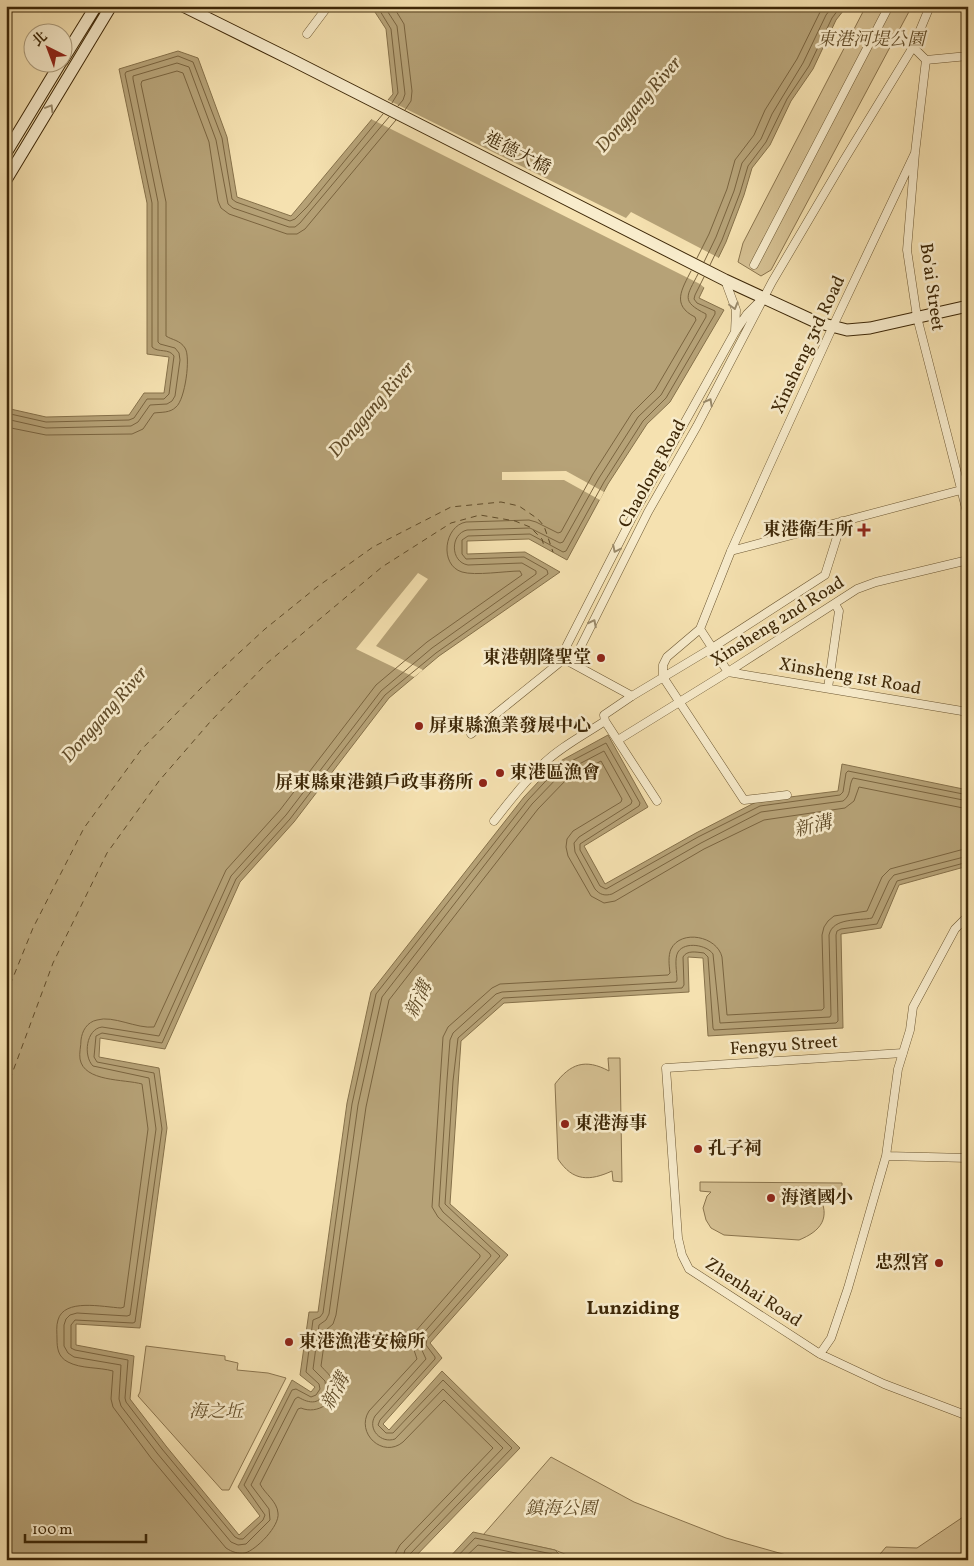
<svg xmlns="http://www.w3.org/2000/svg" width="974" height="1566" font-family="Vollkorn,'Noto Serif TC',serif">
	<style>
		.green { fill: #d6c193; stroke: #8a744d }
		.water { fill: #b6a277; stroke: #86714a }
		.pier { fill: #f5e1b0 }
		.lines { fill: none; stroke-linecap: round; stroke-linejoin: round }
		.shore { stroke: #7a643f; stroke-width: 1 }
		.ferry { stroke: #614c29; stroke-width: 1; stroke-dasharray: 6 5; stroke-linecap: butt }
		.street-casing { stroke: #6b5631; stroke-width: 9 }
		.secondary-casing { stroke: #3d2707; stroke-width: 13 }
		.street { stroke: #f8eccc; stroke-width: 8 }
		.secondary { stroke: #f8eccc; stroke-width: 11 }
		.oneway { stroke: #9a8a6a }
		.poi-dot { fill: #8f2418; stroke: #f8eccc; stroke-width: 2 }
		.labels { text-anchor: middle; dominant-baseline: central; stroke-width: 5; stroke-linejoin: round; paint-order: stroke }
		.park-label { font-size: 18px; font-style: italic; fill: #634e2a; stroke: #f8eccc }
		.street-label { font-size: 18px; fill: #3d2707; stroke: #f8eccc }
		.poi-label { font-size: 18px; font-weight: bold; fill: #3d2707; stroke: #f8eccc; text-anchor: start }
		.water-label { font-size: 19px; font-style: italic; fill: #614c29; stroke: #f8eccc }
		.neighbourhood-label { font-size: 19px; font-weight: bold; fill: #3d2707; stroke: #f8eccc }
	</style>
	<rect width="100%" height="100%" fill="#f5e1b0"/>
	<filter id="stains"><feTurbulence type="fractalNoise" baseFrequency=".004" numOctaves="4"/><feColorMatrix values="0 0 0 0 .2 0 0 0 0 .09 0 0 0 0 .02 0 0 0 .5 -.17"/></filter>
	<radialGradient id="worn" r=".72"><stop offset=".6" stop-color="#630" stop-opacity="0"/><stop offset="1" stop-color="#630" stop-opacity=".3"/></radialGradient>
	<path class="green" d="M 866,6 L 912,6 L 771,270 L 761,276 L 738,262 L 743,243 Z
		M 608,1058 L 620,1058 L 622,1182 L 613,1181 L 612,1171 C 590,1181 573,1182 558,1159 L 555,1084 C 570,1064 585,1058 609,1071 Z
		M 700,1182 L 842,1183 L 842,1195 L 819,1195 C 831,1218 821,1231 799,1240 L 724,1235 L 711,1228 L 706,1220 L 703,1208 L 707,1196 L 711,1192 L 700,1191 Z
		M 146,1346 L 225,1356 L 225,1360 L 238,1363 L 237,1370 L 268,1373 L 286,1378 L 229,1490 L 222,1490 L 138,1396 L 140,1392 Z
		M 551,1457 L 634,1502 L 726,1538 L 804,1560 L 579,1560 L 555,1550 L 483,1535 Z
		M 968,1513 L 968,1560 L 875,1560 L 886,1547 L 917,1548 L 966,1515 Z"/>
	<path class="water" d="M 371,6 L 847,6 L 836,20 L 813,69 L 791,101 L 770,145 L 752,168 L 744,195 L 726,242 L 699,298 L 724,310 L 670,402 L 647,424 L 608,484 L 567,560 L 529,539 L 467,541 L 467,554 L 525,552 L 560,572 L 439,656 L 389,698 L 294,822 L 240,882 L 165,1049 L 100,1038 L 99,1057 L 159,1068 L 167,1128 L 140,1328 L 76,1324 L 76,1345 L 134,1356 L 130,1399 L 166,1446 L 239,1535 L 260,1516 L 238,1487 L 292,1380 L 311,1392 L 315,1387 L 300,1375 L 309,1312 L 318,1312 L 347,1103 L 371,992 L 524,797 L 555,764 L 608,735 L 648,807 L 584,846 L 605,884 L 696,833 L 758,801 L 838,791 L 842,764 L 968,790 L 968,866 L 899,885 L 881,928 L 841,934 L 843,1028 L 708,1036 L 703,958 L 688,957 L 689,992 L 504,1003 L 461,1041 L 450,1204 L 508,1255 L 430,1343 L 442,1358 L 383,1424 L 389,1430 L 442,1371 L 520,1448 L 412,1560 L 6,1560 L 6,408 L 46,417 L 129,415 L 144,393 L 164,393 L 169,357 L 147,354 L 147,203 L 119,69 L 178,51 L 198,58 L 227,137 L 237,197 L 291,216 L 393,94 L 386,29 Z
		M 473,1532 L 555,1550 L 565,1560 L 447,1560 Z"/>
	<path class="pier" d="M 386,99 L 626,218 L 631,212 L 721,259 L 706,289 L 700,284 L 369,118 Z
		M 566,471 L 604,492 L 600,500 L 564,480 L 502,480 L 502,472 Z
		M 418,573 L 428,579 L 376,646 L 423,670 L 414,677 L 356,649 Z"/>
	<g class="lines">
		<path class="shore" d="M 377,6 L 391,29 L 398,93 L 392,103
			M 384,6 L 397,26 L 405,94 L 403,100 L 398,106
			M 393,6 L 404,24 L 412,91 L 411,101 L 405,110
			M 697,258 L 709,234 L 727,189 L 735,160 L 754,135 L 765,110 L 797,59 L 823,6
			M 704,262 L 716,237 L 734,191 L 742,163 L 761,139 L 772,114 L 803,63 L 826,15 L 833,6
			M 710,265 L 722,240 L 740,193 L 748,166 L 766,142 L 787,99 L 809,66 L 832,18 L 841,6
			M 691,271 C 682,289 671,305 695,317 L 696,320 L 655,390 L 632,413 L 593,474 L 561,532 L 558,533 L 536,522 L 529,520 L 466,522 C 444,526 439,565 462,572 C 475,576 506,571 520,571 L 522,575 L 427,642 L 376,685 L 280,810 L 226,870 L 154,1027 C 137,1029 113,1015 97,1020 C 87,1022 82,1031 81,1040 C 81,1046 79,1053 80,1059 C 84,1082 124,1079 142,1084 L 148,1129 L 124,1307 L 121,1308 C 103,1307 64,1298 58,1320 C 56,1326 57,1333 57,1339 C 57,1348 58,1357 68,1362 C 81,1369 99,1367 113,1371 L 111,1399 L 113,1407 L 151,1458 L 226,1548 C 232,1552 238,1554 245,1553 C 256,1550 280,1526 278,1513 C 277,1501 265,1494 260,1484 L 298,1409 L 301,1408 C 317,1415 339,1402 333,1382 C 331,1375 325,1371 321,1366 L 326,1330 L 333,1324 L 336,1315 L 366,1107 L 389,1000 L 538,809 L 567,779 L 601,761 L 622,799 L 621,802 L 573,831 L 567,839 L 566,847 L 568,856 L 591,896 L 604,903 L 615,901 L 704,849 L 764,820 L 845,808 L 854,801 L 859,787 L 968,809
			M 698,274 C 687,296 680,301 706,314 L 706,317 L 661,395 L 638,417 L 599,478 L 563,542 L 560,543 L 530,528 L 467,530 C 450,534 450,562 468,565 L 522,563 L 536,571 L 536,574 L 432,648 L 381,691 L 286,815 L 231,876 L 159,1036 L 102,1027 C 86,1029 83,1056 93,1066 L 149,1078 L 156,1129 L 130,1315 L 127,1316 L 77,1313 L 70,1315 L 66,1319 L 64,1325 L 64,1346 L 68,1353 L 74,1357 L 121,1365 L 119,1399 L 121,1406 L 157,1453 L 231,1542 L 238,1545 L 246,1544 L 270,1520 L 269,1509 L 251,1485 L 295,1399 L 298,1397 C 310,1404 320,1405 326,1390 L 325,1381 L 313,1369 L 319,1325 L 326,1320 L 329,1314 L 358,1105 L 382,997 L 532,804 L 562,773 L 604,751 L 632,801 L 631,804 L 579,837 L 574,843 L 575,852 L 595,889 C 600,895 605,896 612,894 L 701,843 L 761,812 L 843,801 C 852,795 848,786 853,778 L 968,801
			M 704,277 L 695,295 L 694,299 L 697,303 L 715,311 L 715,314 L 666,398 L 643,421 L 604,482 L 566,551 L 563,552 L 530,534 L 468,536 L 462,540 L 462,554 L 466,559 L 524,557 L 547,570 L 548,574 L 436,653 L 385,695 L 290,819 L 236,879 L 162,1043 L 102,1033 L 96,1036 L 94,1057 L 97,1062 L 154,1073 L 162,1129 L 135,1322 L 133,1323 L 75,1320 L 71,1325 L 71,1348 L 75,1350 L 128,1360 L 125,1398 L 126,1402 L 162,1449 L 235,1537 L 239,1539 L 243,1539 L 263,1520 L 265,1515 L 244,1485 L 292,1390 L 296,1389 L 311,1397 L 316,1395 L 320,1389 L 319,1384 L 306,1372 L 313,1320 L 320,1317 L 323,1313 L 352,1104 L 376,994 L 528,800 L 558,768 L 606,743 L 640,803 L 639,806 L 580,844 L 580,850 L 600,886 L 606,889 L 698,837 L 760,806 L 840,795 L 843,792 L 846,773 L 848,771 L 968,795
			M 6,413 L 46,422 L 129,420 L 134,418 L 147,399 L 164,399 L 169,394 L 174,356 C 169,348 158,353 152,347 L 152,203 L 125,74 L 126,72 L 178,56 L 193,62 L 222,138 L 232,199 L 236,202 L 290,221 L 295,219 L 307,207 L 383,114
			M 6,419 L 46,428 L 131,426 L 138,422 L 150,405 L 167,404 L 172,401 L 175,396 L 180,360 L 179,353 L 175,348 L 160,344 L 158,342 L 158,202 L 133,79 L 133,76 L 177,63 L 189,67 L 216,140 L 228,204 L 233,208 L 289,227 L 295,227 L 300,223 L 389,117
			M 6,427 L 46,435 L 132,434 L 143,429 L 154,413 C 162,412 170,413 176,407 C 185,400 191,357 185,348 C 180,340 172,340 166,336 L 166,202 L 141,84 L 142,81 L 177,71 L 183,73 L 209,142 L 218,201 L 221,208 L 229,214 L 287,234 L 297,234 L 305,229 L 396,120
			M 395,1560 L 396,1552 L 400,1545 L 493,1448 L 444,1400 L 403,1442 C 383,1459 355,1433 369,1411 L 417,1359 L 412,1344 L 415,1332 L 480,1257 L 480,1255 L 438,1217 L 432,1207 L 443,1037 L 448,1027 L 492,988 L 500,984 L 668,975 L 670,973 C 669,965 668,956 671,949 C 681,929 717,936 722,957 L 727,1015 L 822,1010 L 824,1008 L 822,935 L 824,927 L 828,921 L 834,916 L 867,911 L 882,877 L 890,869 L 968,848
			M 402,1560 L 405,1550 L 503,1448 L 443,1389 L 395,1439 C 381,1444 367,1429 375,1416 L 426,1359 L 420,1346 L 421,1336 L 491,1256 L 490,1254 L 443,1212 L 439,1206 L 447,1080 L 450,1040 L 453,1033 L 496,994 L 502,992 L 676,982 L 677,980 C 677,972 674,959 678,952 C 685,941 707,945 713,954 L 720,1023 L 830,1017 L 831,1015 L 829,935 C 833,917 859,921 872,918 L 889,881 L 894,875 L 968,856
			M 409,1560 L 410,1554 L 512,1448 L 443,1380 L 393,1433 L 386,1433 L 378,1425 L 380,1420 L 435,1359 L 435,1357 L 426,1345 L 427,1339 L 500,1256 L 445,1204 L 453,1081 L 458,1038 L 503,998 L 682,988 L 684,985 L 683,957 C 687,950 696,952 704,953 L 708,957 L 713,1028 L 714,1030 L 836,1023 L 838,1021 L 836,935 L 837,931 L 841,929 L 877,924 L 897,881 L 968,862
			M 454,1560 L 475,1538 L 552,1554 L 558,1560
			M 462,1560 L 478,1545 L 548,1560"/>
		<path class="ferry" d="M 6,995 L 33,928 L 84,828 L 141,750 L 201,688 L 265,629 L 317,587 L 373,547 L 451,507 L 501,502 L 519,506 L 538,519 L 544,526 L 553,552
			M 6,1090 L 53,963 L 107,853 L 159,781 L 210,722 L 266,664 L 382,567 L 451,523 L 480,515 L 515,521 L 530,527 L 542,539 L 544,546"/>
		<defs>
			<path id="street" d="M 930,6 L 913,47 L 926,60 L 915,153 L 907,250 L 917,317 L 968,516
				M 6,15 L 11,6
				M 307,34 L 328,6
				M 926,60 L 968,56
				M 754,265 L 889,6
				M 725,280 L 736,310 L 735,332
				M 731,551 L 961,490
				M 700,629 L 728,672 L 968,712
				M 564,659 L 567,645 L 636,510 L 735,332 L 747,314 L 759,302
				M 564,659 L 632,696
				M 828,688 L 839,611 L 835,604
				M 605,721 L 604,715 L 632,696 L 712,648 L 825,575 L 842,521
				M 605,721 L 657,801
				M 471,734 L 564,659 L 572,657 L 577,654 L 648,512 L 697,426 L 772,282 L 844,160 L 913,47
				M 618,740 L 728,672 L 857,589 L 876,582 L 968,560
				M 787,795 L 744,800 L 663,677 L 663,665 L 667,657 L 700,629 L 731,551 L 767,471 L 833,326 L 915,153
				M 494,821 C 509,802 524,782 542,765 C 560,747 584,735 605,721
				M 903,1053 L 666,1068 L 678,1238 L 682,1255 L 689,1269 L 820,1354 L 884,1384 L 968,1416
				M 886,1156 L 898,1069 L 910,1030 L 913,1007 L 955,929 L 968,916
				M 820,1354 L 831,1338 L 848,1288 L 886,1156 L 968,1158"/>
			<path id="secondary" d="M 183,6 L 292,60 L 725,280 L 816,322 L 847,330 L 870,328 L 968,306
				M 62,61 L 96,6
				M 6,153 L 61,62
				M 6,180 L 111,6"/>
		</defs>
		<use href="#street" class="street-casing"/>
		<use href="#secondary" class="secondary-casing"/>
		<use href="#street" class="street"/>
		<use href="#secondary" class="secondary"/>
	</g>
	<defs><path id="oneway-chevron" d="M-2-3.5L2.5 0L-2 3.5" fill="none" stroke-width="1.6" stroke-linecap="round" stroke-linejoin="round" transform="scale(1.25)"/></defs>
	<g class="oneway">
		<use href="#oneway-chevron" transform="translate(50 108) rotate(-59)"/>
		<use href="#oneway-chevron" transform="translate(734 306) rotate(75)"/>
		<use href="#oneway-chevron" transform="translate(709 402) rotate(-62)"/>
		<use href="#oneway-chevron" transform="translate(616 549) rotate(116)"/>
		<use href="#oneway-chevron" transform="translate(593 623) rotate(-63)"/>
	</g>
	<g class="poi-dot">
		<path d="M861.5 522.5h5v5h5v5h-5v5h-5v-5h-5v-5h5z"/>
		<circle cx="601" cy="658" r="5"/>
		<circle cx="419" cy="726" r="5"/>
		<circle cx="500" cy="773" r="5"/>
		<circle cx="483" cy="783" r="5"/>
		<circle cx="565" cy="1124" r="5"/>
		<circle cx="698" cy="1149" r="5"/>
		<circle cx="771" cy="1198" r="5"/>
		<circle cx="939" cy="1263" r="5"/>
		<circle cx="289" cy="1342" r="5"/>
	</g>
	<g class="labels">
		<g class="park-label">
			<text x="871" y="40">東港河堤公園</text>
			<text x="216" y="1412">海之坵</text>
			<text x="561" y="1509">鎮海公園</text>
		</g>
		<g class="street-label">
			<text transform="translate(517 154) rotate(27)">進德大橋</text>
			<text transform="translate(931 287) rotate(82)">Bo'ai Street</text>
			<text transform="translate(809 345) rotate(-65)">Xinsheng 3rd Road</text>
			<text transform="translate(653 474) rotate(-61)">Chaolong Road</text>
			<text transform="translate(778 622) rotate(-32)">Xinsheng 2nd Road</text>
			<text transform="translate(850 677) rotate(10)">Xinsheng 1st Road</text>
			<text transform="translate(784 1046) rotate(-4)">Fengyu Street</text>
			<text transform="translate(753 1293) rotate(33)">Zhenhai Road</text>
		</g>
		<g class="poi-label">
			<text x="853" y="530" text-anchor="end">東港衛生所</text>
			<text x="591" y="658" text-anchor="end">東港朝隆聖堂</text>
			<text x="429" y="726">屏東縣漁業發展中心</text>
			<text x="510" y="773">東港區漁會</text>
			<text x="473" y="783" text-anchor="end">屏東縣東港鎮戶政事務所</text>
			<text x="575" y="1124">東港海事</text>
			<text x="708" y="1149">孔子祠</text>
			<text x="781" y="1198">海濱國小</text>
			<text x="929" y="1263" text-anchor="end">忠烈宮</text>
			<text x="299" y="1342">東港漁港安檢所</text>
		</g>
		<g class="water-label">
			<text transform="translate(639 105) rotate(-49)">Donggang River</text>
			<text transform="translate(372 410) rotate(-49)">Donggang River</text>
			<text transform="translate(105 715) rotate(-49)">Donggang River</text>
			<text transform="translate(813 827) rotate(-13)">新溝</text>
			<text transform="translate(419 1000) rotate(-64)">新溝</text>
			<text transform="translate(336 1392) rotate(-61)">新溝</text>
		</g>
		<g class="neighbourhood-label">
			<text x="633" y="1309">Lunziding</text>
		</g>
	</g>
	<rect width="974" height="1566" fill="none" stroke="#f5e1b0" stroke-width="25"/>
	<rect x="8" y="8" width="959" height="1551" fill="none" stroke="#3d2707" stroke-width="2.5"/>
	<rect x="12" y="12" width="949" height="1541" fill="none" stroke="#3d2707"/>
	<g transform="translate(48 48) rotate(318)"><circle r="24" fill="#f8eccc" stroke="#ad9d7d"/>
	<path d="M0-4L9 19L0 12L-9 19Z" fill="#8f2418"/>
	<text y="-8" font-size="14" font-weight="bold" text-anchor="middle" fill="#3d2707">北</text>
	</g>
	<path d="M25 1534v8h121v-8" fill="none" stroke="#3d2707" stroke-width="2.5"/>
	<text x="32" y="1534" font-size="15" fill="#3d2707" stroke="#f8eccc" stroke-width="4" paint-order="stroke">100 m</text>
	<rect width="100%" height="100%" filter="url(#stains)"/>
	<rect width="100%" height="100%" fill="url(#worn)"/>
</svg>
